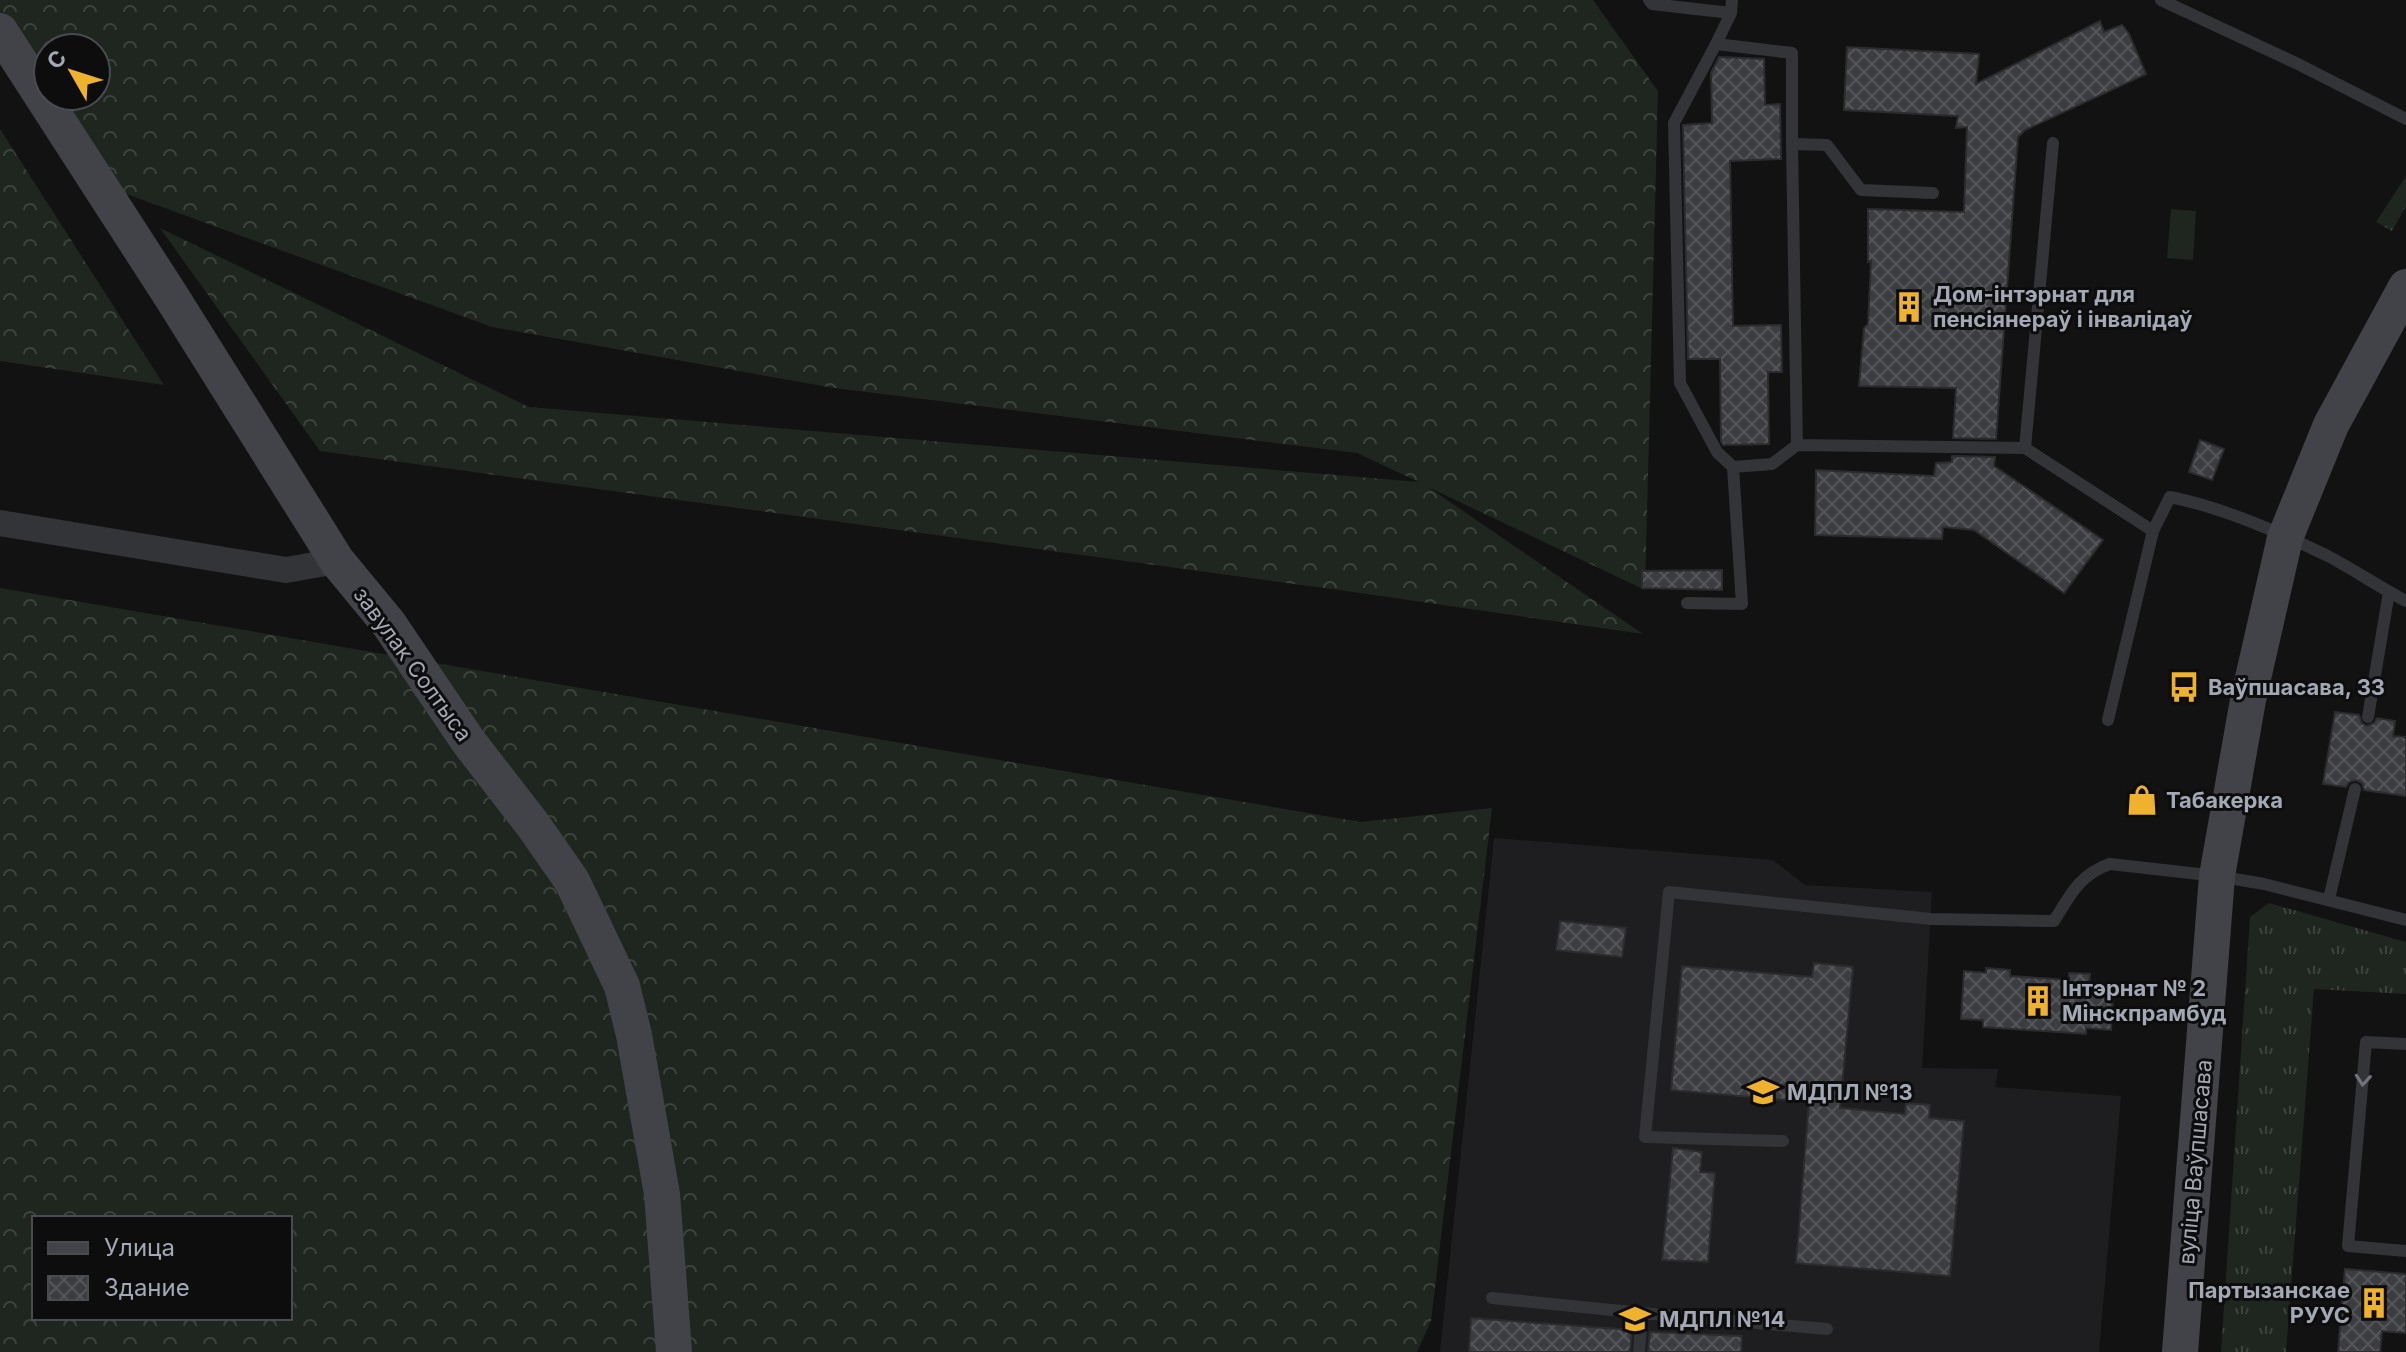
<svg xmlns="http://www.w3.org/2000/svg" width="2406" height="1352" font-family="Inter,sans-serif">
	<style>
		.built { fill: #1e1e20 }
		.grass { fill: url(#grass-tufts) }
		.forest { fill: url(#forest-crowns); fill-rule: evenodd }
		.pitch { fill: #1e261f }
		.building { fill: url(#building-cross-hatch); stroke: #2c2c2f; stroke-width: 2 }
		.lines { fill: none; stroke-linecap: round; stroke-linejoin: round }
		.lane { stroke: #333438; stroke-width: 12 }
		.street { stroke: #333438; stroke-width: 26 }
		.secondary { stroke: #414348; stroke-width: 36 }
		.oneway { stroke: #71747c }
		.labels { text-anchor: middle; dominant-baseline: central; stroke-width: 6; stroke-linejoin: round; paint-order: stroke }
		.poi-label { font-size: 22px; font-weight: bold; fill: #a3a8b4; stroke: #0d0d0e; text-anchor: start }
		.street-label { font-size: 22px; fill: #a3a8b4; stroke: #0d0d0e }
	</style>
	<defs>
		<pattern id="grass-tufts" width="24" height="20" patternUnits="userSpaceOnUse" patternTransform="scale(2)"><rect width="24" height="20" fill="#1e261f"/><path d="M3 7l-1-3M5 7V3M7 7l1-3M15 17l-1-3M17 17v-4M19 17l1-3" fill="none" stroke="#3c433d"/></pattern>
		<pattern id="forest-crowns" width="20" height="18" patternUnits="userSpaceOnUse" patternTransform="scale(2)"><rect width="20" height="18" fill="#1e261f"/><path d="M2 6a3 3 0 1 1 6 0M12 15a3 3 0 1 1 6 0" fill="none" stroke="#3c433d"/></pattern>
		<pattern id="building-cross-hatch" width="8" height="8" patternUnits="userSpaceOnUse" patternTransform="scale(2)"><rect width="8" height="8" fill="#3c3d40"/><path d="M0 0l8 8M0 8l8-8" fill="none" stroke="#555659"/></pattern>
	</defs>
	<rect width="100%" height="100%" fill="#121213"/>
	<path class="built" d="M 1494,838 L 1773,860 L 1805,885 L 1932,892 L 1922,1068 L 1998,1069 L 1995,1087 L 2121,1096 L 2099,1352 L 1440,1352 Z"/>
	<path class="grass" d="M 2406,176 L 2406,206 L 2392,231 L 2376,222 Z
		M 2269,903 L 2406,942 L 2406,994 L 2314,989 L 2286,1352 L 2221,1352 L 2250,917 Z"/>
	<path class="forest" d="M 0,0 L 1593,0 L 1658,91 L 1645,590 L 1428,487 L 1643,634 L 1346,591 L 320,451 L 160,228 L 529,407 L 1419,482 L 1357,453 L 834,388 L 492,327 L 88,180 L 0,18 ZM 48,48 L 96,48 L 96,96 L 48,96 Z
		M 0,129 L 164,385 L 0,361 Z
		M 0,588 L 1360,822 L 1492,808 L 1431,1321 L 1417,1352 L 0,1352 ZM 34,1218 L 290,1218 L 290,1318 L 34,1318 Z"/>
	<path class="pitch" d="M 2171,209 L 2196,211 L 2193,260 L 2167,258 Z"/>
	<path class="building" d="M 2100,21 L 2104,32 L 2122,25 L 2129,34 L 2146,74 L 2025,130 L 2018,137 L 1996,439 L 1953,438 L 1956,388 L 1859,386 L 1864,328 L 1868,324 L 1871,261 L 1868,262 L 1868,209 L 1964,212 L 1967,127 L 1956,128 L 1958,116 L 1844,110 L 1847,47 L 1979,54 L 1976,84 Z
		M 1719,57 L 1764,59 L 1765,105 L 1780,104 L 1781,159 L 1730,161 L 1733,326 L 1781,325 L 1782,372 L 1768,372 L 1769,444 L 1723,445 L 1721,441 L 1720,359 L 1688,359 L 1683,125 L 1712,123 L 1711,73 Z
		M 2200,440 L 2224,449 L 2212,480 L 2189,472 Z
		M 1952,456 L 1995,457 L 1994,466 L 2103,540 L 2064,593 L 1974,530 L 1943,527 L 1942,539 L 1815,535 L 1816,470 L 1934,476 L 1936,463 L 1952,462 Z
		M 1722,570 L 1722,590 L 1642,588 L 1642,571 Z
		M 2335,712 L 2359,715 L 2362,723 L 2367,726 L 2374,723 L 2377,718 L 2395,721 L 2393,736 L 2406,737 L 2406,796 L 2364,790 L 2362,783 L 2356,780 L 2349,782 L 2346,787 L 2323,784 Z
		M 1560,921 L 1626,928 L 1622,957 L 1556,950 Z
		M 1814,963 L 1853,967 L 1840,1108 L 1905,1114 L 1906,1103 L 1930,1105 L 1929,1118 L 1964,1121 L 1950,1276 L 1796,1263 L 1809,1102 L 1671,1090 L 1682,966 L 1812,977 Z
		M 1986,968 L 2010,970 L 2010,976 L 2069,980 L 2069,973 L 2090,974 L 2089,982 L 2114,984 L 2111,1030 L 2086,1028 L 2086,1034 L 1983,1027 L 1983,1020 L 1961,1019 L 1964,971 L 1986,973 Z
		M 1673,1148 L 1702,1152 L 1700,1172 L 1715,1173 L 1708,1262 L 1662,1260 Z
		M 2345,1269 L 2406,1274 L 2406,1333 L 2382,1331 L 2380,1352 L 2338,1352 Z
		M 1471,1318 L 1632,1330 L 1630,1352 L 1469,1352 Z
		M 1650,1332 L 1742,1336 L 1741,1352 L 1648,1352 Z"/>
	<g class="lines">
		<path class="lane" d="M 1649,0 L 1652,4 L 1731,13 L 1732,0
			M 2161,0 L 2296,63 L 2406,119
			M 1731,13 L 1716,44 L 1674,123 L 1680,383 L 1717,452 L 1733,467
			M 1716,44 L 1792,53 L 1792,144
			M 2053,143 L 2025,448 L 2153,531
			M 1797,445 L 1792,144 L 1827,145 L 1861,190 L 1933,193
			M 1687,603 L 1742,604 L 1733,467 L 1772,464 L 1797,445 L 2025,448
			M 2368,717 L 2389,592
			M 2108,720 L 2153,531 L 2170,497 C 2224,508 2276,531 2326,555 C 2353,569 2379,587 2406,601
			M 2329,899 L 2355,789
			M 2406,1044 L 2366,1042 L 2348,1246 L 2406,1251
			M 1783,1141 L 1645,1137 L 1669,892 L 1931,919 L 2054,921 C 2070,895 2080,874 2110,864 L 2217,876 L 2264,884 L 2406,920
			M 1492,1298 L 1642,1313
			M 1639,1352 L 1642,1313 L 1827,1329"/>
		<path class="street" d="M 0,523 L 286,570 L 337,561"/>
		<path class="secondary" d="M 0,31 L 171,296 L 337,561 L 389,624 L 468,741 L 533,825 L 572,881 L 622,986 L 634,1035 L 662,1194 L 674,1352
			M 2180,1352 L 2217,876 L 2248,700 L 2285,538 L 2331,425 L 2406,287"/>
	</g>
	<defs><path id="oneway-chevron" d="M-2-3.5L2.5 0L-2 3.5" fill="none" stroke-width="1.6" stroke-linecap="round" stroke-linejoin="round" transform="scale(2)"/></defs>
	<use class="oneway" href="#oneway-chevron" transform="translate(2363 1080) rotate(95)"/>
	<defs>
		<symbol id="building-bare" viewBox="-9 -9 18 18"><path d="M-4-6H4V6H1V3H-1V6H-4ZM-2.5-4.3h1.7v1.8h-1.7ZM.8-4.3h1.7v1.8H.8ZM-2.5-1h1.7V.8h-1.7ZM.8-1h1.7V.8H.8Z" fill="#efb22e" stroke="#0d0d0e" stroke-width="2.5" paint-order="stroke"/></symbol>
		<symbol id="bus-bare" viewBox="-9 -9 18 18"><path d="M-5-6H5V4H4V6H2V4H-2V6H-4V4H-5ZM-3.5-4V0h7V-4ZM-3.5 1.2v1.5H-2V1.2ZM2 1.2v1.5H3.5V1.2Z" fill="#efb22e" stroke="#0d0d0e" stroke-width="2.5" paint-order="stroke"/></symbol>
		<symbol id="shop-bare" viewBox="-9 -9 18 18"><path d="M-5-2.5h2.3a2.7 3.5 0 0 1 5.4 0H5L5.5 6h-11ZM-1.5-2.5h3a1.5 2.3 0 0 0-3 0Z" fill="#efb22e" stroke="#0d0d0e" stroke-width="2.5" paint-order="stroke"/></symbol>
		<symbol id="university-bare" viewBox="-9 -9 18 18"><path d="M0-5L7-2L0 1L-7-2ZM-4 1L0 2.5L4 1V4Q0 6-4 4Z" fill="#efb22e" stroke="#0d0d0e" stroke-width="2.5" paint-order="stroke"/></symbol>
	</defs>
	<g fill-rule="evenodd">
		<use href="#building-bare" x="1887" y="285" width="44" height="44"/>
		<use href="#bus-bare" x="2162" y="665" width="44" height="44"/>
		<use href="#shop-bare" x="2120" y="778" width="44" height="44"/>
		<use href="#building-bare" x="2016" y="979" width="44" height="44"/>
		<use href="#university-bare" x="1741" y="1070" width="44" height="44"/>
		<use href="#building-bare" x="2352" y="1281" width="44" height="44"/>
		<use href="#university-bare" x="1613" y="1297" width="44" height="44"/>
	</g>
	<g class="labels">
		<g class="poi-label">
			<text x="1933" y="294">Дом-інтэрнат для<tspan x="1933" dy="25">пенсіянераў і інвалідаў</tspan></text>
			<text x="2208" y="687">Ваўпшасава, 33</text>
			<text x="2166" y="800">Табакерка</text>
			<text x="2062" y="988">Інтэрнат № 2<tspan x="2062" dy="25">Мінскпрамбуд</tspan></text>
			<text x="1787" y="1092">МДПЛ №13</text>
			<text x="2350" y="1290" text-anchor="end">Партызанскае<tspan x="2350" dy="25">РУУС</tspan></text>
			<text x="1659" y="1319">МДПЛ №14</text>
		</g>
		<g class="street-label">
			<text transform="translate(413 664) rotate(54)">завулак Солтыса</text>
			<text transform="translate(2195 1162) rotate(-85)">вуліца Ваўпшасава</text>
		</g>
	</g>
	<rect x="32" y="1216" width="260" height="104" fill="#0d0d0e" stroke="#494b50" stroke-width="2"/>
	<rect x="48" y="1242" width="40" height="12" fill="#414348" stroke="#494b50" stroke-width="2"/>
	<text x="104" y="1256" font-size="24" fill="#a3a8b4">Улица</text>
	<rect x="48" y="1276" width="40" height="24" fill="url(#building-cross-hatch)" stroke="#494b50" stroke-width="2"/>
	<text x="104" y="1296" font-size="24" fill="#a3a8b4">Здание</text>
	<g transform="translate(72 72) rotate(309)"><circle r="38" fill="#0d0d0e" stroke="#494b50" stroke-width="2"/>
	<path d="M0-6L14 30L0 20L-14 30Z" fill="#efb22e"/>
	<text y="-12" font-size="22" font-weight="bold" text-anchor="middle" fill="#a3a8b4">С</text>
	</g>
</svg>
